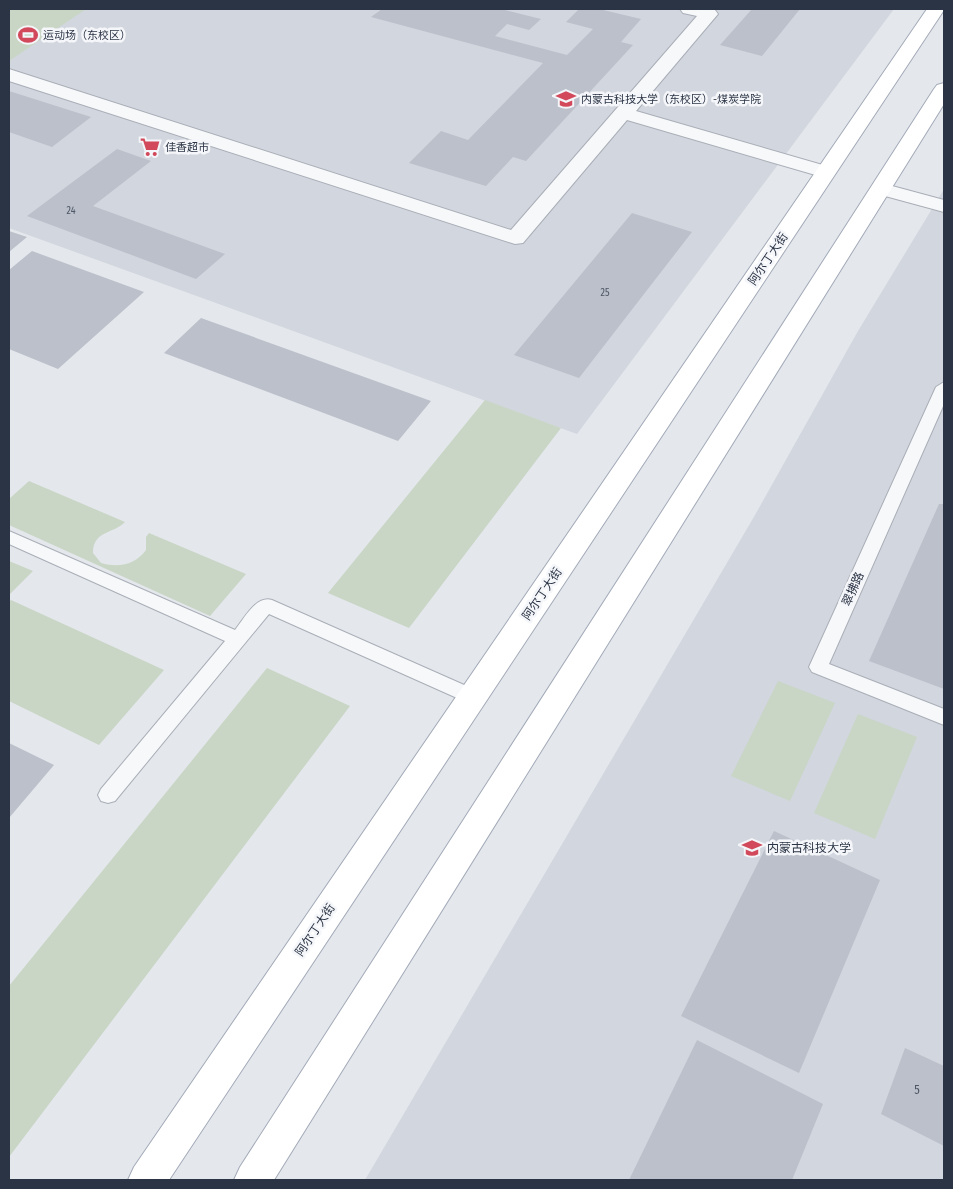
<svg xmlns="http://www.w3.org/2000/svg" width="953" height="1189" font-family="'Fira Sans Condensed','Noto Sans SC',sans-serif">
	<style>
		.built { fill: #d2d6de }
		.green { fill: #c9d6c5 }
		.building { fill: #bbc0ca }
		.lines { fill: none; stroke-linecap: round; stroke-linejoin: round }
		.service-casing { stroke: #a9aeb7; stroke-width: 2 }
		.minor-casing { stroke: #a9aeb7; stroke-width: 2 }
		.primary-casing { stroke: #a3abb8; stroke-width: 2 }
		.service { fill: #f7f8fa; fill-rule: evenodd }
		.minor { fill: #f7f8fa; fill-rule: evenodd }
		.primary { fill: #fff; fill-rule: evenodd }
		.labels { text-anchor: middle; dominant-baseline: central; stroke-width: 5; stroke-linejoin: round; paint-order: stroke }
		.number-label { font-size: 10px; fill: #4f5766 }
		.far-poi-label { font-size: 11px; fill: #2b3445; stroke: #f4f6f9; text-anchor: start }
		.street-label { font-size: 12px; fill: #2b3445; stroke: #f4f6f9 }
		.poi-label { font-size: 12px; fill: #2b3445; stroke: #f4f6f9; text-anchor: start }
		.near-number-label { font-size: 12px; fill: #4f5766 }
	</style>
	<rect width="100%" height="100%" fill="#e4e7ec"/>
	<path class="built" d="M 9,9 L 894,9 L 577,434 L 9,228 Z
		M 944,189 L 944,1180 L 365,1180 L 755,515 L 858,331 Z"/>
	<path class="green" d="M 9,9 L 86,9 L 9,61 Z
		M 485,400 L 561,428 L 409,628 L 328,593 Z
		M 29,481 L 125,522 C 114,534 93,530 93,553 L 101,563 C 119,568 135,565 146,550 L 146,537 L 149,533 L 246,574 L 210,616 L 9,525 L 9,499 Z
		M 9,561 L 33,571 L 9,595 Z
		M 11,600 L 164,670 L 99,745 L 9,701 L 9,602 Z
		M 267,668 L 350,706 L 9,1157 L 9,986 Z
		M 778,681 L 835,703 L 790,801 L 731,776 Z
		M 858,714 L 917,737 L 875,839 L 814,813 Z"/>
	<path class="building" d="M 382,9 L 501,9 L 541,19 L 529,30 L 507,24 L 495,36 L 567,55 L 593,29 L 566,22 L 579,9 L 599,9 L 641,19 L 621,42 L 633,45 L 526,161 L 513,157 L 486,186 L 409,163 L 441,131 L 468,140 L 543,63 L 371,17 Z
		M 752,9 L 800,9 L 762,56 L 720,45 Z
		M 9,91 L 91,117 L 52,147 L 9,132 Z
		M 117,149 L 151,161 L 93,206 L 225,254 L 196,279 L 27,216 Z
		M 632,213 L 692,232 L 579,378 L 514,355 Z
		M 9,231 L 27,237 L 9,252 Z
		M 32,251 L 144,292 L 58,369 L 9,349 L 9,270 Z
		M 201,318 L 431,401 L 398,441 L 164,353 Z
		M 939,504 L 944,504 L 944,689 L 869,661 Z
		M 9,743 L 54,765 L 9,818 Z
		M 774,831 L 880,880 L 799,1073 L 681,1016 Z
		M 697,1040 L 823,1104 L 792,1180 L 629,1180 Z
		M 905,1048 L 944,1066 L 944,1146 L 881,1114 Z"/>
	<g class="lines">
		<defs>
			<path id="service" d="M 944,382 L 944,404 L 829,664 L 944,709 L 944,725 L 812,672 L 809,667 L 936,387 Z
				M 9,531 L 235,630 C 244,619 256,595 272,600 L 480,692 L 482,697 L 480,702 L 473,704 L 466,702 L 269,614 L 115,801 L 108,803 L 101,801 L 98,795 L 101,789 L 225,641 L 9,544 Z"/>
			<path id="minor" d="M 680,9 L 715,10 L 718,14 L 636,111 L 833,168 L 836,172 L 833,176 L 826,178 L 819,176 L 627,120 L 523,243 L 515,244 L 9,81 L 9,69 L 511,230 L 697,16 L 683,13 Z
				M 881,183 L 944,200 L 944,212 L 874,193 L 871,189 L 874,185 Z"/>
			<path id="primary" d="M 927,9 L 944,10 L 169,1180 L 128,1180 L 134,1167 Z
				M 944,83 L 944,104 L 274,1180 L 234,1180 L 240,1167 L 934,89 L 937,85 Z"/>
		</defs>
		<use href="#service" class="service-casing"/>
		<use href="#minor" class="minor-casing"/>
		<use href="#primary" class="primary-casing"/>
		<use href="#service" class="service"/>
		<use href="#minor" class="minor"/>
		<use href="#primary" class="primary"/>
	</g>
	<defs>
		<symbol id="stadium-bare" viewBox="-9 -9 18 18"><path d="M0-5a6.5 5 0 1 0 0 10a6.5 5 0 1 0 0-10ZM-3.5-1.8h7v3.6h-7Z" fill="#d1495b" stroke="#f4f6f9" stroke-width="2.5" paint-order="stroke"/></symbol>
		<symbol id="university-bare" viewBox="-9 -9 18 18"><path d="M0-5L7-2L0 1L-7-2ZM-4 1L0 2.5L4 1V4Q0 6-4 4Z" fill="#d1495b" stroke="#f4f6f9" stroke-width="2.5" paint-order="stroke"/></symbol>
		<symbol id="supermarket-bare" viewBox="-9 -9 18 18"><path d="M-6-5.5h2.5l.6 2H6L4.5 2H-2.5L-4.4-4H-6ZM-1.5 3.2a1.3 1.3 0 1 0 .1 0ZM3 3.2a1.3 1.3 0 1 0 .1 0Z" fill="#d1495b" stroke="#f4f6f9" stroke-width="2.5" paint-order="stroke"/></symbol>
	</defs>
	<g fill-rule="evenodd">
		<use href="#stadium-bare" x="14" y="21" width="28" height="28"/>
		<use href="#university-bare" x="552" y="85" width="28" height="28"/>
		<use href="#supermarket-bare" x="136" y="133" width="28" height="28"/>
		<use href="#university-bare" x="738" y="834" width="28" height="28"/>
	</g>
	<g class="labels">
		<g class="number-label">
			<text x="71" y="211">24</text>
			<text x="605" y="293">25</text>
		</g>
		<g class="far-poi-label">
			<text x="43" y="35">运动场（东校区）</text>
			<text x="581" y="99">内蒙古科技大学（东校区）-煤炭学院</text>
			<text x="165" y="147">佳香超市</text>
		</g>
		<g class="street-label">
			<text transform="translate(768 259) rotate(-56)">阿尔丁大街</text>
			<text transform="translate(853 589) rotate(-66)">翠拂路</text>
			<text transform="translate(542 594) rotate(-56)">阿尔丁大街</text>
			<text transform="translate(315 930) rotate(-56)">阿尔丁大街</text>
		</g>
		<g class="poi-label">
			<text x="767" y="848">内蒙古科技大学</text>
		</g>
		<g class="near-number-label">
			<text x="917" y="1090">5</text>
		</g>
	</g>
	<rect width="953" height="1189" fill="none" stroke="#2b3445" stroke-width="20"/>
</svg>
